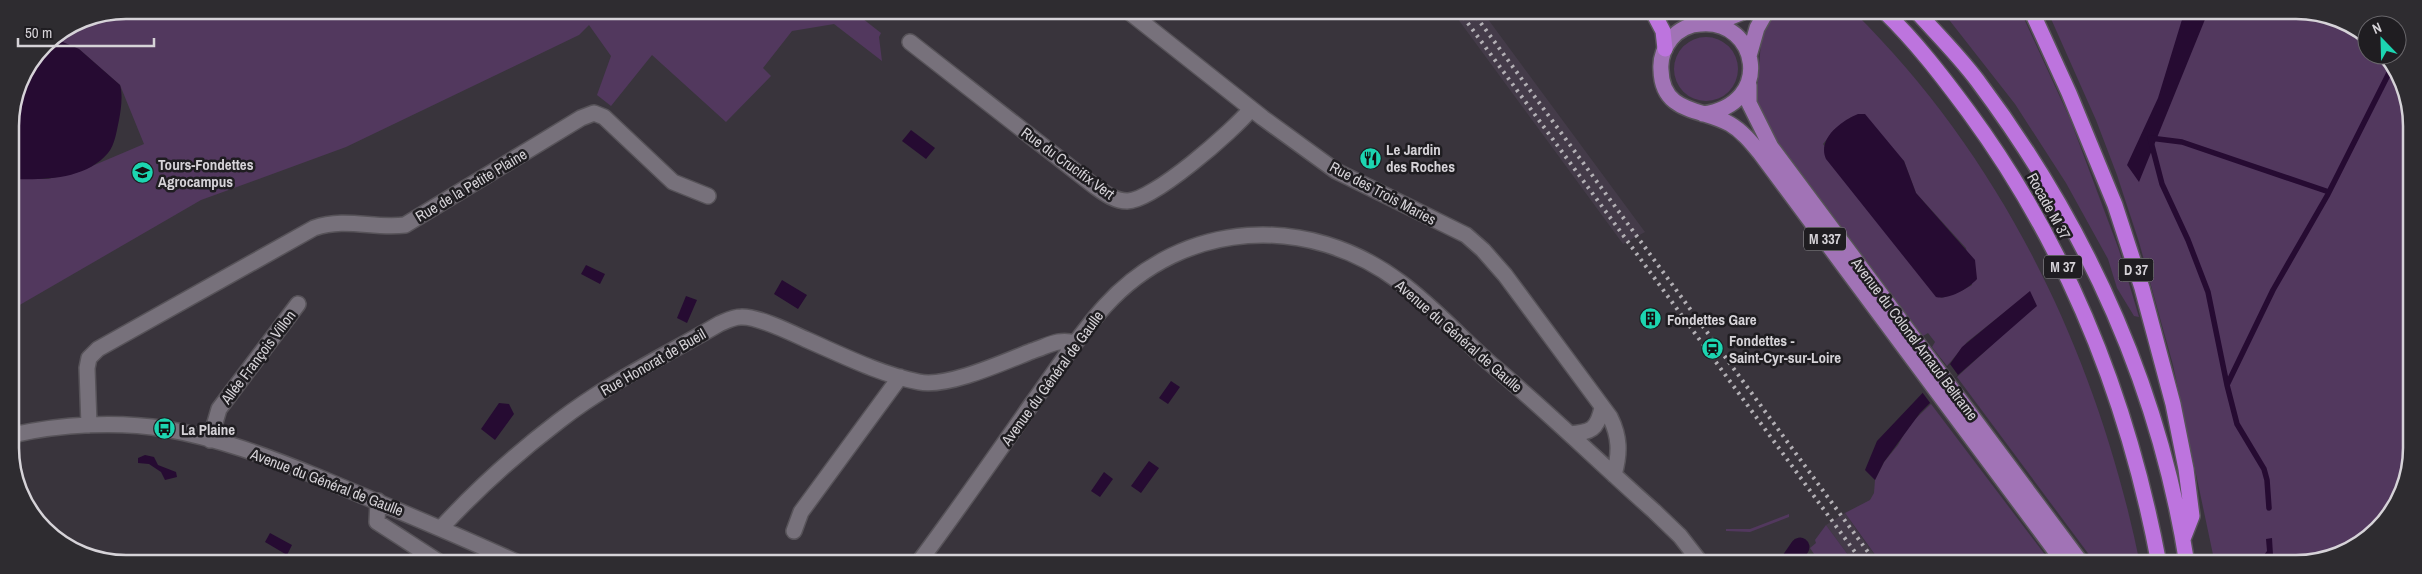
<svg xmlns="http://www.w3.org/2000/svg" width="2422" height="574" font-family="'Archivo Narrow',sans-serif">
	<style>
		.built { fill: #443b49 }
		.green { fill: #52385e; fill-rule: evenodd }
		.water { fill: #260b32 }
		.pier { fill: #39343c }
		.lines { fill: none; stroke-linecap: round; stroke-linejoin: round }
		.stream { stroke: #260b32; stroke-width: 5.5 }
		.canal { stroke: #260b32; stroke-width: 19 }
		.minor-casing { stroke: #575359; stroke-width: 18 }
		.major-casing { stroke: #575359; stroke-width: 18 }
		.highway-casing { stroke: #575359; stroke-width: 18 }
		.minor { stroke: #77717b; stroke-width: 15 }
		.major { stroke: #a173b6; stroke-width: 15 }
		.highway { stroke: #bd74de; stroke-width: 15 }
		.rail { stroke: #b3b0b5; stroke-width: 4; stroke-dasharray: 2.5 5; stroke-linecap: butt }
		.labels { text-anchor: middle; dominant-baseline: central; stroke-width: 5; stroke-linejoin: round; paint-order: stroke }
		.shield { fill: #1f1d21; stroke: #9f9ca1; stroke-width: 1 }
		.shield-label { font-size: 14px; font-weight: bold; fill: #d6d3d8 }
		.poi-label { font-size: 15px; font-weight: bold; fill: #d6d3d8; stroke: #1f1d21; text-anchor: start }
		.street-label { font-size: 15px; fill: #d6d3d8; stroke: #1f1d21 }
		.rim { fill: none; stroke: #d6d3d8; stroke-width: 2.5 }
	</style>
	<rect width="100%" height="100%" fill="#39343c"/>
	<path class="built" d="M 1452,11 L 1482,11 L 1645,232 L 1623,244 Z
		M 1845,513 L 1862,538 L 1881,563 L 1854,563 L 1826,525 Z"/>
	<path class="green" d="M 126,10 L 853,11 L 881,33 L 879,37 L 882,61 L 834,24 L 792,31 L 763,68 L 771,76 L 726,122 L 652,55 L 611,106 L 597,95 L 611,56 L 589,25 L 579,35 L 346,147 L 201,200 L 11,310 L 11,179 L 48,179 L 78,172 L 144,144 L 120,85 L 79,49 L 53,38 L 82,19 Z
		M 1776,12 L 1854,12 C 2005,161 2098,358 2140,564 L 2096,564 L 1957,377 L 1993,344 L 2030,292 L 1967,342 L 1947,366 L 1932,347 L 1935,342 L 1928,333 L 1923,336 L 1767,127 L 1756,102 L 1761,42 L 1766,25 ZM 1851,117 L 1904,161 L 1916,193 L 1966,248 L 1972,285 L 1959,292 L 1941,298 L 1823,144 L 1835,129 Z
		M 1943,12 L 2021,12 L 2070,119 L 2119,250 L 2139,317 L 2134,316 L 2117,288 L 2108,259 L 2066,183 L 2015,104 Z
		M 2048,12 L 2319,12 L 2367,38 L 2367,55 L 2384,55 L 2410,104 L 2410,471 L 2372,535 L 2352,540 L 2342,548 L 2303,564 L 2242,564 L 2242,561 L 2234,564 L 2215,564 L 2173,365 L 2139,242 L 2117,175 L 2096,120 Z
		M1674 69a32 32 0 1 1 64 0a32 32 0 1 1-64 0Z
		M 1931,404 L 2052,564 L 1881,563 L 1845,513 L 1870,500 L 1874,493 L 1875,480 L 1884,462 L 1898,445 L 1909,425 Z
		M 1789,514 L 1789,517 L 1750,532 L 1726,531 L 1726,529 L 1750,529 Z
		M 1826,525 L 1854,563 L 1820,563 L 1810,548 L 1816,543 L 1815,540 Z"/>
	<path class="water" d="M 2208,12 L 2139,182 L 2127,165 L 2158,98 L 2184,13 Z
		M 53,38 L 79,49 L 120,85 C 123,95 121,110 119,120 C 117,129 115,145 108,153 C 85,180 43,180 11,179 L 10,119 L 19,81 L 44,44 Z
		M 1858,114 L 1865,114 L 1870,120 L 1904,161 L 1916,193 L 1975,260 L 1977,279 C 1968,289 1949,300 1936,297 L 1826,159 C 1817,139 1841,121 1858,114 Z
		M 911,130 L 935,148 L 926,159 L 902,141 Z
		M 586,265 L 605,274 L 600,284 L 581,274 Z
		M 782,280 L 807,295 L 798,309 L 774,294 Z
		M 2030,291 L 2037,306 L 1958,375 L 1920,413 L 1884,462 L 1875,480 L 1865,470 L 1877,441 L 1950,364 L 1962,347 Z
		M 686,296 L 697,300 L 687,323 L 677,318 Z
		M 1171,381 L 1180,387 L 1168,404 L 1159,398 Z
		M 499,403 L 509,404 L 514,414 L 495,440 L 481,429 Z
		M 145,455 L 154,457 L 158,465 L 176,472 L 177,477 L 165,480 L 161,472 L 149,464 L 138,463 L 138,458 Z
		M 1149,461 L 1159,468 L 1141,493 L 1131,486 Z
		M 1104,472 L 1113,479 L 1100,497 L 1091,491 Z
		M 270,533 L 292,545 L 287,555 L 265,542 Z
		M 2272,538 L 2273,555 L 2284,564 L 2234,564 L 2264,555 L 2267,551 L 2266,539 Z"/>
	<path class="pier" d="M 1950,364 L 1958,375 L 1931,404 L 1922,392 Z"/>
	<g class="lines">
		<path class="stream" d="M 2227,385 L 2208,292 L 2188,240 L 2162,184 L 2150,138 L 2182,142 L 2329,192
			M 2269,508 L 2267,480 L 2264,469 L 2237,424 L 2227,385 L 2273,290 L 2327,196 L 2391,69"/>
		<path class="canal" d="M 1789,563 L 1800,547"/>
		<defs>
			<path id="minor" d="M 1128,11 L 1263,118 L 1336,171 L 1466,235 L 1483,250 L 1505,275 L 1610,417 C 1620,437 1620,453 1614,475
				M 910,42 L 1093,185 C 1103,192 1114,201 1127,201 C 1152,202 1234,130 1251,109
				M 89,425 L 87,368 L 89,358 L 98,349 L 314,228 C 346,217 373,229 405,225 L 581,118 L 594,113 L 604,117 L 673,182 L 708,196
				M 1570,434 C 1591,432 1597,430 1602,408
				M 12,435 C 61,424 117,421 166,429 C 218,438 269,457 318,477 C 384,505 451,532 516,562
				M 210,440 L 219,409 L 298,304
				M 378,501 L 377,522 L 439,562
				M 441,528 C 477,489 517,453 559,421 C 608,383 666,355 719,324 C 726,321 733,317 741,317 C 757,316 790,332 805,339 C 842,355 879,374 919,382 C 947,388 1004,362 1032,351 C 1048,346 1058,338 1075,343
				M 794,531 L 801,512 L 900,377
				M 919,562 C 957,511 994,458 1031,405 C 1055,372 1077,337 1105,306 C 1184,219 1308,213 1400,282 C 1434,307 1461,338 1492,365 C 1548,412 1600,463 1654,511 L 1680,536 L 1701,563"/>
			<path id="major" d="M 1711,22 L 1726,19 L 1743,12
				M 1749,56 L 1757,28 L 1766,12
				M 1749,85 L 1749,103 L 1771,147 L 2082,564
				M 1703,114 C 1775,104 1758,19 1701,24 C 1690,24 1678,30 1671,39 C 1664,48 1660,59 1661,70 C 1662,114 1702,108 1730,124 C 1742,131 1751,142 1760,153 L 2065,564"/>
			<path id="highway" d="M 1653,12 L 1663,31 L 1665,49
				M 1885,12 C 1916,42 1942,76 1968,111 C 2068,247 2128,398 2159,564
				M 1917,12 C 1937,34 1959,56 1977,80 C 2085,224 2159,385 2187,564
				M 2032,12 L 2069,93 L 2115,205 L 2142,288 L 2173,404 L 2186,469 L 2192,516 L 2183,539"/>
		</defs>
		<use href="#minor" class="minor-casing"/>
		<use href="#major" class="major-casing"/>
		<use href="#highway" class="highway-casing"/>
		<use href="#minor" class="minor"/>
		<use href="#major" class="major"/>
		<use href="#highway" class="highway"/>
		<path class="rail" d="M 1459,11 L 1863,563
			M 1472,11 L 1876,563"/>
	</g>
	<defs>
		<symbol id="restaurant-disc" viewBox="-11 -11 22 22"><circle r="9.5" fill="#1cd5b1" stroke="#1f1d21"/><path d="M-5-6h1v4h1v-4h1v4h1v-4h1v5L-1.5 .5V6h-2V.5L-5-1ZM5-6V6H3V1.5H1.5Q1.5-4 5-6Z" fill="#111"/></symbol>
		<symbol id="school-disc" viewBox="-11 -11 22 22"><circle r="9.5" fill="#1cd5b1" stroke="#1f1d21"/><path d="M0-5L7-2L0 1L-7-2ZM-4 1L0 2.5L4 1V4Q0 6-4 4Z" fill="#111"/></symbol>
		<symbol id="building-disc" viewBox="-11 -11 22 22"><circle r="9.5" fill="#1cd5b1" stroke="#1f1d21"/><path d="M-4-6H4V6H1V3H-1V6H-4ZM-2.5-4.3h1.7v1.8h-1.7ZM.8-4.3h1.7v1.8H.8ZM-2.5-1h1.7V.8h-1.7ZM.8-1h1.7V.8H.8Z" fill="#111"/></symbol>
		<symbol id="station-disc" viewBox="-11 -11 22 22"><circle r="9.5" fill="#1cd5b1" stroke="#1f1d21"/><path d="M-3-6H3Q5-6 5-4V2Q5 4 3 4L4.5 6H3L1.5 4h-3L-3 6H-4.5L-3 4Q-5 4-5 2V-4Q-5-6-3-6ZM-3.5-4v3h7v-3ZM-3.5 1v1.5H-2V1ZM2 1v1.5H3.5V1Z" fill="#111"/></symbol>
		<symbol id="bus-disc" viewBox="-11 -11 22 22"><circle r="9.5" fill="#1cd5b1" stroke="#1f1d21"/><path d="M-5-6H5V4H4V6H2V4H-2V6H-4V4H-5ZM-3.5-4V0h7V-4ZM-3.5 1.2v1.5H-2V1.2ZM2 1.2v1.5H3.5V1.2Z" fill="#111"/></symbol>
	</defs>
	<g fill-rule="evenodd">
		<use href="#restaurant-disc" x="1358" y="146" width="25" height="25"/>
		<use href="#school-disc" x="130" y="160" width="25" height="25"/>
		<use href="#building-disc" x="1638" y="306" width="25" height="25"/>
		<use href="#station-disc" x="1700" y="336" width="25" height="25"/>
		<use href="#bus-disc" x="152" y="416" width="25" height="25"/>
	</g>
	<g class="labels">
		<g class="shield">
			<rect x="1804" y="227.5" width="42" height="23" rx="4"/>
			<rect x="2044" y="255.5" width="38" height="23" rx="4"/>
			<rect x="2118.5" y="258.5" width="35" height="23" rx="4"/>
		</g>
		<g class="shield-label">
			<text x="1825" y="239">M 337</text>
			<text x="2063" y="267">M 37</text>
			<text x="2136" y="270">D 37</text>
		</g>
		<g class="poi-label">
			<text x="1386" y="149">Le Jardin<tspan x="1386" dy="17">des Roches</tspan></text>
			<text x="158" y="164">Tours-Fondettes<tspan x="158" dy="17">Agrocampus</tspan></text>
			<text x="1667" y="319">Fondettes Gare</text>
			<text x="1729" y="340">Fondettes -<tspan x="1729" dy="17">Saint-Cyr-sur-Loire</tspan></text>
			<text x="181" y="429">La Plaine</text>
		</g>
		<g class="street-label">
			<text transform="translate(1068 163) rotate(36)">Rue du Crucifix Vert</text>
			<text transform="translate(471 185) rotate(-31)">Rue de la Petite Plaine</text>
			<text transform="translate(1383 193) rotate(28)">Rue des Trois Maries</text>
			<text transform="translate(2049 206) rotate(61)">Rocade M 37</text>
			<text transform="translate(1459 336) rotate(41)">Avenue du Général de Gaulle</text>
			<text transform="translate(1915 339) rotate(53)">Avenue du Colonel Arnaud Beltrame</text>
			<text transform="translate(258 357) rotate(-53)">Allée François Villon</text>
			<text transform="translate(653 362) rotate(-30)">Rue Honorat de Bueil</text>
			<text transform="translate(1052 378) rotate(-54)">Avenue du Général de Gaulle</text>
			<text transform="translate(327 482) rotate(21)">Avenue du Général de Gaulle</text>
		</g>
	</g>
	<path d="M0 0H2422V574H0ZM126 19H2296A107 107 0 0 1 2403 126V448A107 107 0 0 1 2296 555H126A107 107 0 0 1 19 448V126A107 107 0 0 1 126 19Z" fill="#2e2c30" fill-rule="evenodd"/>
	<path class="rim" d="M126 19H2296A107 107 0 0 1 2403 126V448A107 107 0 0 1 2296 555H126A107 107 0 0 1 19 448V126A107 107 0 0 1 126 19Z"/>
	<g transform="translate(2382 40) rotate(337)"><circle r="24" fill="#1f1d21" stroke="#68666a"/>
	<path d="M0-4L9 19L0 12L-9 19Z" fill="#1cd5b1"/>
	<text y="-8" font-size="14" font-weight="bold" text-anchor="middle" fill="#d6d3d8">N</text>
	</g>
	<path d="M18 38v8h136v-8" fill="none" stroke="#d6d3d8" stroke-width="2.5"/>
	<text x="25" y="38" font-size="15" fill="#d6d3d8" stroke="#1f1d21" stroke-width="4" paint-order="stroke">50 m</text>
</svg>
